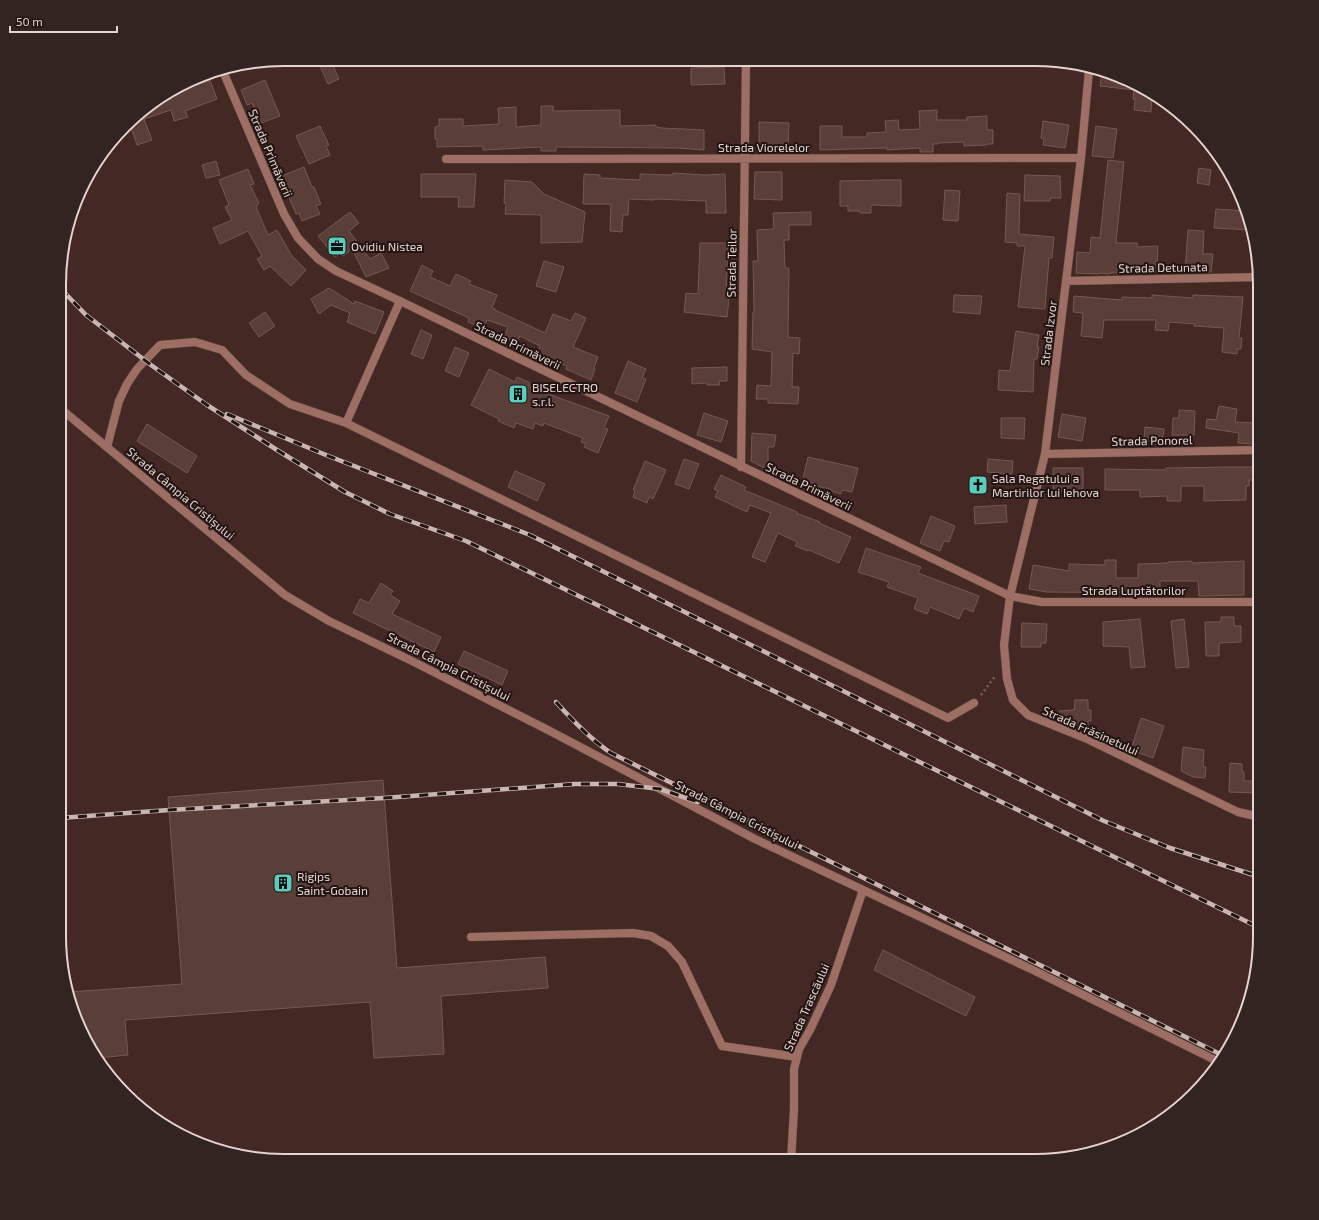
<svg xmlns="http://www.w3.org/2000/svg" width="1319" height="1220" font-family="'Exo 2',sans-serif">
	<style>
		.building { fill: #5a3e38; stroke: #765851 }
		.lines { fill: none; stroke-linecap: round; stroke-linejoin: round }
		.lane-casing { stroke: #5d443f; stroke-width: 9 }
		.street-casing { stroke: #5d443f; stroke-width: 9 }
		.path { stroke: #7c6460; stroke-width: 2.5; stroke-dasharray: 2 3; stroke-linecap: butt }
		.lane { stroke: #9e6d63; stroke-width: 8 }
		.street { stroke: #9e6d63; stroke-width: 8 }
		.rail-casing { stroke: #c9b6b1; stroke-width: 4.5 }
		.rail { stroke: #211512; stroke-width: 3; stroke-dasharray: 9; stroke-linecap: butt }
		.labels { text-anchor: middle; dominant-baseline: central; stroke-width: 4; stroke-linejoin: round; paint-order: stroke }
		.street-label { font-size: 12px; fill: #e6d4d0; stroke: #211512 }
		.poi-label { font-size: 12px; fill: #e6d4d0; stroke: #211512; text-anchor: start }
		.rim { fill: none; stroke: #e6d4d0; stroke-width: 2 }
	</style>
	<rect width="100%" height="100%" fill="#432823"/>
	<path class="building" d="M 317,59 L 330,59 L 339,79 L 328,84 Z
		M 724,67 L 725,84 L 691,85 L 691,68 Z
		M 1102,73 L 1135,82 L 1152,96 L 1151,112 L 1134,110 L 1135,99 L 1133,99 L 1134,90 L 1100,86 Z
		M 210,80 L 217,99 L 185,111 L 188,117 L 174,121 L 171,110 L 144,119 L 152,140 L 137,145 L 129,122 L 136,115 L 178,90 L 179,91 Z
		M 265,80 L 280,116 L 261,123 L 252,103 L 247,105 L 241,90 Z
		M 541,106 L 553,106 L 553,111 L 620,110 L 620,126 L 656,125 L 656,127 L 662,128 L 704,130 L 704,150 L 677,148 L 556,147 L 556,151 L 541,151 L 541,147 L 483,150 L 483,146 L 437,147 L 437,139 L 435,139 L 435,127 L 439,126 L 439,119 L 463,119 L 463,126 L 499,124 L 498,108 L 516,107 L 516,127 L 541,125 Z
		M 937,110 L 937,120 L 967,120 L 967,117 L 987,116 L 987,130 L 993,130 L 993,144 L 987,144 L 987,145 L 964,146 L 964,142 L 938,143 L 938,144 L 933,144 L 933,152 L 920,152 L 920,148 L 887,150 L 887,148 L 820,150 L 820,126 L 842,126 L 842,137 L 867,137 L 867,133 L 886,132 L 885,121 L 898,120 L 899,130 L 920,129 L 919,111 Z
		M 1043,121 L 1069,125 L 1065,148 L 1043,145 L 1044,139 L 1041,138 Z
		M 759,122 L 789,123 L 788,147 L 767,147 L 767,145 L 759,144 Z
		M 320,126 L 329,145 L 326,146 L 330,155 L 309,164 L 296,136 Z
		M 1096,126 L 1117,129 L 1113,158 L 1092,156 Z
		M 1108,160 L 1124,162 L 1116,243 L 1137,243 L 1137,247 L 1158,246 L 1157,272 L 1110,273 L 1110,274 L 1099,273 L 1099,274 L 1076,273 L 1077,252 L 1090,253 L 1091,237 L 1100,238 Z
		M 216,161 L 220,175 L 206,178 L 202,165 Z
		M 304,167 L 312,187 L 314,187 L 321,204 L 316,206 L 320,214 L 302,221 L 299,213 L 296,214 L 287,193 L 284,194 L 277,178 Z
		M 1199,168 L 1211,170 L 1209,185 L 1197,183 Z
		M 248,169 L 254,184 L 250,185 L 259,203 L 256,207 L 268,235 L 277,230 L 292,256 L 306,270 L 291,286 L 270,266 L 264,270 L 257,259 L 262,256 L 248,231 L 220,244 L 213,228 L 232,220 L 225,207 L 229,205 L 219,180 Z
		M 755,172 L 782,172 L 782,200 L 754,199 Z
		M 673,173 L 705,175 L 725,174 L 726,213 L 706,213 L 706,201 L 654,199 L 654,200 L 629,199 L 628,215 L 623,215 L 622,232 L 610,231 L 611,204 L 583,204 L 584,174 L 600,175 L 600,178 L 640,180 L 640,174 L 673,175 Z
		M 421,174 L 476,174 L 474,207 L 458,207 L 459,197 L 421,197 Z
		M 1025,175 L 1060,176 L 1061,198 L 1050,198 L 1050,201 L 1024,201 Z
		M 505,180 L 532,182 L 544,194 L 585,212 L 582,242 L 541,243 L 541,215 L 505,214 L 506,203 L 504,203 Z
		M 885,180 L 901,180 L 901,206 L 871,205 L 871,213 L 860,213 L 860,211 L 848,211 L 848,206 L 840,206 L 840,181 Z
		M 945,190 L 960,191 L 958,221 L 943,220 Z
		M 1007,193 L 1020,194 L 1019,234 L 1054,237 L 1052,258 L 1049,258 L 1045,309 L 1018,307 L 1025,246 L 1017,246 L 1017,243 L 1005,242 Z
		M 1216,209 L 1246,211 L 1250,230 L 1214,228 Z
		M 350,212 L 359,223 L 349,231 L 370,259 L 381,253 L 389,268 L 366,277 L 352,249 L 343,256 L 341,253 L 335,257 L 318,236 Z
		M 811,212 L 811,225 L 789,225 L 789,240 L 784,240 L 785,268 L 789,268 L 788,337 L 800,338 L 799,354 L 793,353 L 792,387 L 799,387 L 798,404 L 768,403 L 768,399 L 756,399 L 757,385 L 771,386 L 772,352 L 752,349 L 753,312 L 754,312 L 753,261 L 758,261 L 757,230 L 774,229 L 773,213 Z
		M 1188,230 L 1204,231 L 1203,254 L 1213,254 L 1211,272 L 1185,271 Z
		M 700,243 L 728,243 L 726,297 L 729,298 L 727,317 L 684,312 L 686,293 L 698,294 Z
		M 544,261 L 564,267 L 556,292 L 536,286 Z
		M 422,265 L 433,271 L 430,277 L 450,286 L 456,274 L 471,281 L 469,284 L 497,295 L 492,308 L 495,309 L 495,310 L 545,333 L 553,314 L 571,321 L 575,313 L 586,318 L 573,347 L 598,357 L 594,368 L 595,369 L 591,380 L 566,369 L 567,366 L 537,354 L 540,346 L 520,336 L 517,342 L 504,337 L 508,327 L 487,320 L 483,328 L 468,322 L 469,318 L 410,291 Z
		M 329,288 L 354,304 L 355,301 L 384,312 L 375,334 L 347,322 L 350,313 L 331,305 L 319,314 L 311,299 Z
		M 954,295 L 982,296 L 980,314 L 953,312 Z
		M 1152,295 L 1193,298 L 1193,295 L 1243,297 L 1239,338 L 1242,338 L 1241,349 L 1237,349 L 1237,354 L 1222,352 L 1224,328 L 1194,326 L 1195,324 L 1169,322 L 1168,331 L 1155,330 L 1156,320 L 1104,320 L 1102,338 L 1081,336 L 1083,313 L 1073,312 L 1074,296 L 1122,300 L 1122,297 L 1152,298 Z
		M 265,312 L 275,326 L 259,337 L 249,323 Z
		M 421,330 L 432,335 L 423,359 L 411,354 Z
		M 1016,331 L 1039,335 L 1037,347 L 1039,347 L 1037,359 L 1034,359 L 1033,392 L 998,390 L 999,370 L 1010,371 Z
		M 455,347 L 469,353 L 459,377 L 445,371 Z
		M 628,361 L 646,369 L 642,378 L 646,379 L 637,402 L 615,393 Z
		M 727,367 L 727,381 L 719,381 L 720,385 L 707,385 L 707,383 L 692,384 L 692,368 Z
		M 489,369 L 515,382 L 517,377 L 530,383 L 529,387 L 609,416 L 604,428 L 608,429 L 598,453 L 584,447 L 586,444 L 581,442 L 583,438 L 544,423 L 543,426 L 535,423 L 533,429 L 516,423 L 514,428 L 498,421 L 499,419 L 471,405 Z
		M 1219,406 L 1237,409 L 1235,422 L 1254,423 L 1253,444 L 1238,443 L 1239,433 L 1206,428 L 1207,419 L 1216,420 Z
		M 1179,410 L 1195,411 L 1194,435 L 1172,435 L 1173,418 L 1179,418 Z
		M 704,413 L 728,421 L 721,442 L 697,435 Z
		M 1062,414 L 1086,418 L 1082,441 L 1058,437 Z
		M 1001,418 L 1025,418 L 1024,439 L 1001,438 Z
		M 147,424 L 197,456 L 187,473 L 137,441 Z
		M 1145,427 L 1164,429 L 1162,442 L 1144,441 Z
		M 752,433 L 776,435 L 774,447 L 768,447 L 768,470 L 751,461 Z
		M 808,457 L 858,468 L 852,492 L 842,490 L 841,494 L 831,491 L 831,489 L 802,483 Z
		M 684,459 L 699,464 L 689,489 L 675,484 Z
		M 988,459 L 1013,461 L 1012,474 L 987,472 Z
		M 645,461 L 666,470 L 653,499 L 649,497 L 647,503 L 633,497 L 635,491 L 633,490 Z
		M 1228,467 L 1253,467 L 1253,480 L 1249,480 L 1249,486 L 1246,486 L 1246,500 L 1204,501 L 1204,486 L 1181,486 L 1181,501 L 1167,501 L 1167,496 L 1140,497 L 1140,490 L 1105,490 L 1105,469 L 1166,470 L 1166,468 Z
		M 1053,468 L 1083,468 L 1083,491 L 1053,491 Z
		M 515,471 L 545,484 L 537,501 L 508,487 Z
		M 721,475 L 746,487 L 744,490 L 797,512 L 796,513 L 820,522 L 819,523 L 851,537 L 839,563 L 809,550 L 808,551 L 795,546 L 797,542 L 778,533 L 765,562 L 752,557 L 771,513 L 750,505 L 747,512 L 715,497 L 718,491 L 714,489 Z
		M 1006,505 L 1007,522 L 975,524 L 974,507 Z
		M 931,516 L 955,526 L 949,542 L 944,541 L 940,551 L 920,543 Z
		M 866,548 L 921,567 L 918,573 L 979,596 L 973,612 L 964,608 L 959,619 L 930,607 L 927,614 L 914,609 L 918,598 L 887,587 L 889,582 L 858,572 Z
		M 1105,560 L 1116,560 L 1116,578 L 1138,578 L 1138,564 L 1168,563 L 1168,562 L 1192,561 L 1192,563 L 1244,561 L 1244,595 L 1199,596 L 1198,581 L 1160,581 L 1160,593 L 1047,592 L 1029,589 L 1033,565 L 1069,571 L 1069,564 L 1105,565 Z
		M 381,583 L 393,591 L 390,595 L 400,601 L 392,614 L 441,637 L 434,652 L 353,613 L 360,599 L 369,603 Z
		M 1221,617 L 1234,617 L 1234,626 L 1241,626 L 1241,642 L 1219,643 L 1219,656 L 1206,656 L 1205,622 L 1221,622 Z
		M 1140,619 L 1145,667 L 1131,668 L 1129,647 L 1103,646 L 1103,622 Z
		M 1184,619 L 1189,667 L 1176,668 L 1171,621 Z
		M 1022,623 L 1047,624 L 1046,643 L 1041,643 L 1041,647 L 1021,647 Z
		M 464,651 L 508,671 L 502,685 L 458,664 Z
		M 1075,700 L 1088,700 L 1088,710 L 1091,710 L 1091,721 L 1088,721 L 1088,725 L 1074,725 L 1074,720 L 1059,720 L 1059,711 L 1074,710 Z
		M 1141,718 L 1164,726 L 1153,758 L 1131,750 Z
		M 1183,747 L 1204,750 L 1203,767 L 1206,767 L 1205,778 L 1193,777 L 1181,771 Z
		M 1230,763 L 1242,764 L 1242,771 L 1244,772 L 1244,781 L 1260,781 L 1260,793 L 1229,792 Z
		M 383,780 L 397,968 L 545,957 L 548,988 L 441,996 L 444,1054 L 374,1058 L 370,1002 L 125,1020 L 128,1055 L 98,1058 L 76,1022 L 69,992 L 182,984 L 168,797 Z
		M 883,950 L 975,997 L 966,1016 L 874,970 Z"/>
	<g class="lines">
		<defs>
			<path id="lane" d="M 400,301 L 346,423 L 948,718 L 974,703
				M 107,447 L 119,401 L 127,384 L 137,369 L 160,345 L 195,342 L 222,350 L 246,375 L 290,404 L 346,423
				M 471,937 L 633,933 L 651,936 L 668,946 L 682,962 L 722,1046 L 797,1057"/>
			<path id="street" d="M 222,69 L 284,214 L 298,238 L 318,259 L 336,271 L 400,301 L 1010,596 L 1042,602 L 1260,602
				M 1089,70 L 1081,158 L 1045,454 L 1010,596 L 1004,645 L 1007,679 L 1013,700 L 1028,715 L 1085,738 L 1238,812 L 1260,817
				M 446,159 L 1081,158
				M 1066,281 L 1260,277
				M 61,409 L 285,595 L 329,621 L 414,662 L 548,730 L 755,839 L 1033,970 L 1217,1061
				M 1045,454 L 1260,450
				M 741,467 L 746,59
				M 791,1161 L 794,1109 L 794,1069 L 799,1049 L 810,1030 L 831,985 L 863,890"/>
		</defs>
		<use href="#lane" class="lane-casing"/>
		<use href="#street" class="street-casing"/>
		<path class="path" d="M 981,695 L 996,675"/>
		<use href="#lane" class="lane"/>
		<use href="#street" class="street"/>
		<defs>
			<path id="rail" d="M 61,289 L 86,315 L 151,365 L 207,405 L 277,450 L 345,492 L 390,514 L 466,541 L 1260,928
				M 227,414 L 326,455 L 530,535 L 1104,821 L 1170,848 L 1260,877
				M 556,702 C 573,721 590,739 611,753 L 1222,1055
				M 60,818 L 169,810 L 384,798 L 575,784 L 618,784 L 660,789 L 698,802"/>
		</defs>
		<use href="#rail" class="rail-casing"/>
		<use href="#rail" class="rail"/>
	</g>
	<defs>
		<symbol id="office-square" viewBox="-11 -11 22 22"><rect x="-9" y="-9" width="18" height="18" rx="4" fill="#5acebd" stroke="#211512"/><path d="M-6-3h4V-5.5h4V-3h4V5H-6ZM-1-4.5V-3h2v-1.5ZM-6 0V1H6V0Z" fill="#111"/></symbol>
		<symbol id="building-square" viewBox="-11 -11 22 22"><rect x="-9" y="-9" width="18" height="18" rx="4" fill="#5acebd" stroke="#211512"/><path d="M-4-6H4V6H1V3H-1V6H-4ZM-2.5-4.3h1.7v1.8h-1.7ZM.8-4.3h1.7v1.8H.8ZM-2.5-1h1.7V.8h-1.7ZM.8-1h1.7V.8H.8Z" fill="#111"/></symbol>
		<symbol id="church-square" viewBox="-11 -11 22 22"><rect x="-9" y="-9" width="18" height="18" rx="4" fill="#5acebd" stroke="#211512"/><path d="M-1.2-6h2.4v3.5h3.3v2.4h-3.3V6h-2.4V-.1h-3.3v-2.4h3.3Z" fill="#111"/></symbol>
	</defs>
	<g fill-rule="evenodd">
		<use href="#office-square" x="326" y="235" width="22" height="22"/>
		<use href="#building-square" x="507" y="383" width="22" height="22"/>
		<use href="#church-square" x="967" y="474" width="22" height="22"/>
		<use href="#building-square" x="272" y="872" width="22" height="22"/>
	</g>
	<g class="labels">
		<g class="street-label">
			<text x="764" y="147">Strada Viorelelor</text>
			<text transform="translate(271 153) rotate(67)">Strada Primăverii</text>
			<text transform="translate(731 263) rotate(-89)">Strada Teilor</text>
			<text transform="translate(1163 267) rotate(-1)">Strada Detunata</text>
			<text transform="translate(1048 333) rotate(-83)">Strada Izvor</text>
			<text transform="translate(518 345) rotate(26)">Strada Primăverii</text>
			<text transform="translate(1152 440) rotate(-1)">Strada Ponorel</text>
			<text transform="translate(809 486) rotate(26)">Strada Primăverii</text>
			<text transform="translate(181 493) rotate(40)">Strada Câmpia Cristișului</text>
			<text x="1134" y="590">Strada Luptătorilor</text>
			<text transform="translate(449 666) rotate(27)">Strada Câmpia Cristișului</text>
			<text transform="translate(1091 730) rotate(24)">Strada Frăsinetului</text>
			<text transform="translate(737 814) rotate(27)">Strada Câmpia Cristișului</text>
			<text transform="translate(806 1007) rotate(-66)">Strada Trascăului</text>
		</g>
		<g class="poi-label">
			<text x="351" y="246">Ovidiu Nistea</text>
			<text x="532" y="387">BISELECTRO<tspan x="532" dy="14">s.r.l.</tspan></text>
			<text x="992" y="478">Sala Regatului a<tspan x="992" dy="14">Martirilor lui Iehova</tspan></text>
			<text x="297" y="876">Rigips<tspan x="297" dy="14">Saint-Gobain</tspan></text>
		</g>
	</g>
	<path d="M0 0H1319V1220H0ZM284 66H1035A218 218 0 0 1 1253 284V936A218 218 0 0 1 1035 1154H284A218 218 0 0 1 66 936V284A218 218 0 0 1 284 66Z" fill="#312421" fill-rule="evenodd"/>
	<path class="rim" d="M284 66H1035A218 218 0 0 1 1253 284V936A218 218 0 0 1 1035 1154H284A218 218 0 0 1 66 936V284A218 218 0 0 1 284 66Z"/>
	<path d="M10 26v6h107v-6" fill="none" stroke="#e6d4d0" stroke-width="2"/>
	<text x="16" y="26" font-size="12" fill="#e6d4d0" stroke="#211512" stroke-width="3" paint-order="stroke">50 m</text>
</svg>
